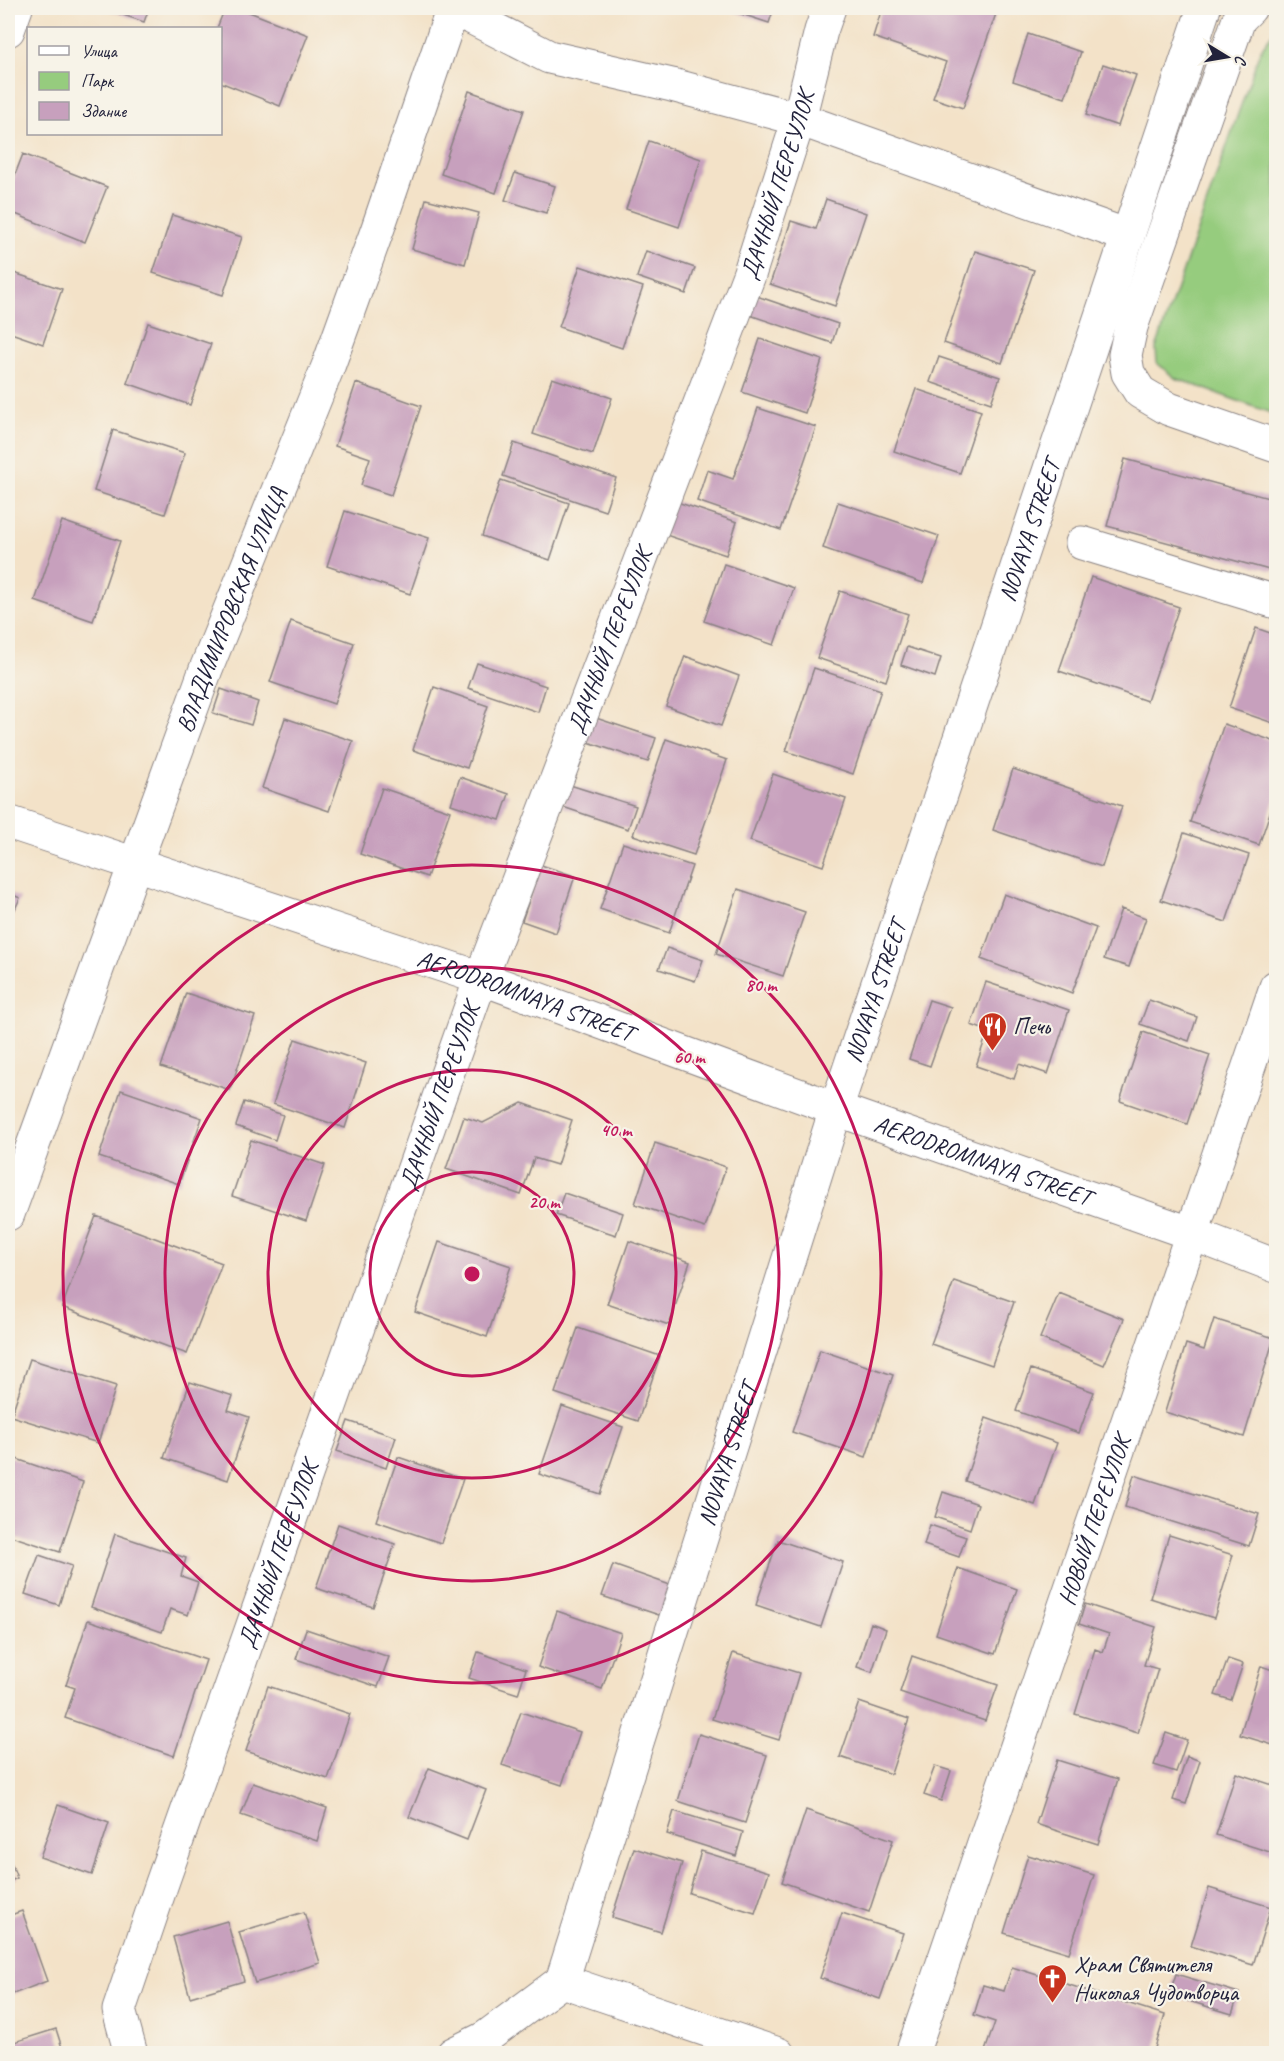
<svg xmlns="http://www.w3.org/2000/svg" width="1284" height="2061" font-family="Caveat,sans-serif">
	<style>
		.green { fill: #96cc7e; stroke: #5c775c; stroke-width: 1.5 }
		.building { fill: #c7a0bd }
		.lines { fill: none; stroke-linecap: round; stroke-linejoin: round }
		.minor-casing { stroke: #8a8282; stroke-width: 35 }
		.minor { stroke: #fff; stroke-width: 33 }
		.ring { fill: none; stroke: #c2185b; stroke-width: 3 }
		.labels { text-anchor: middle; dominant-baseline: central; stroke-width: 4.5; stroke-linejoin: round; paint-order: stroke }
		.street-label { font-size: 24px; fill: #22223b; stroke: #f7f3e8 }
		.poi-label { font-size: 24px; fill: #22223b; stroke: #f7f3e8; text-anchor: start }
		.centre { fill: #c2185b; stroke: #f7f3e8; stroke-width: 3 }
		.ring-label { font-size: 18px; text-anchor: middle; font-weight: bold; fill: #c2185b; stroke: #f7f3e8; stroke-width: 4.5; stroke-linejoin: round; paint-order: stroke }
	</style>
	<rect width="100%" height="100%" fill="#f7f3e8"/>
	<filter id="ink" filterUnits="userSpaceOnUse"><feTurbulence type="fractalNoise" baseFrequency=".0167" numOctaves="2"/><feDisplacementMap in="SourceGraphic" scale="12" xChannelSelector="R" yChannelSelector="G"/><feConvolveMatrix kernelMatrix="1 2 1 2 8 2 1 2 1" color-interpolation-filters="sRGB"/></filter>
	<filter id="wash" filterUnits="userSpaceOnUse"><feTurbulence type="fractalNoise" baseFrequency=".008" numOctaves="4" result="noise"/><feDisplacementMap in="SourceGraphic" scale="24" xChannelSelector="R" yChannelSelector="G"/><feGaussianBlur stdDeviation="1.35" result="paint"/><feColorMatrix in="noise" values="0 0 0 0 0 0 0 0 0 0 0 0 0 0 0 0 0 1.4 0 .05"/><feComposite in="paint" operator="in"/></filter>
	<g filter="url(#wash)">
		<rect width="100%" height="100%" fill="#f3e2c8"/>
		<path class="green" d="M 1276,28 L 1276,415 L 1175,378 L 1157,363 L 1156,348 L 1260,51 Z"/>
		<g id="blocks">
			<path class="building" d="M 103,8 L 149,8 L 144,22 Z
				M 225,8 L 239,8 L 308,35 L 280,106 L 220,82 L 220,28 L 217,28 Z
				M 723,8 L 774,8 L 769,23 Z
				M 882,8 L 998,8 L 963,108 L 933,98 L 946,62 L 873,37 Z
				M 1028,34 L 1081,52 L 1065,98 L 1013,81 Z
				M 1103,64 L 1136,75 L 1118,126 L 1086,115 Z
				M 469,91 L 524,110 L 496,193 L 441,174 Z
				M 649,141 L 701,159 L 679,227 L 626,209 Z
				M 23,154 L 107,187 L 85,242 L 8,211 L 8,193 Z
				M 515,173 L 555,186 L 546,213 L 505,200 Z
				M 426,199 L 479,213 L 465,264 L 412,249 Z
				M 826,199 L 866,213 L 835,306 L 770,284 L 791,221 L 816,229 Z
				M 172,215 L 242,237 L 223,295 L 153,273 Z
				M 646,251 L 695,268 L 686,294 L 637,277 Z
				M 975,251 L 1034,270 L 1002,363 L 944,343 Z
				M 580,266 L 643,287 L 622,348 L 559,327 Z
				M 8,271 L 62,289 L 43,344 L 8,332 Z
				M 748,293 L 838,324 L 832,343 L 741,312 Z
				M 148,323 L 211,344 L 190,405 L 127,383 Z
				M 760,339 L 822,360 L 805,413 L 742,392 Z
				M 939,357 L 1000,377 L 991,403 L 930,382 Z
				M 552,378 L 612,398 L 593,454 L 533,434 Z
				M 356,383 L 421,406 L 391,495 L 361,485 L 370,458 L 335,446 Z
				M 916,389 L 981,411 L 960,473 L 894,451 Z
				M 758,408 L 816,427 L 781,530 L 697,501 L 707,470 L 733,479 Z
				M 113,430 L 185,453 L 165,514 L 94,491 Z
				M 514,443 L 616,478 L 605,511 L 503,476 Z
				M 1125,459 L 1276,500 L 1276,557 L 1273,571 L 1107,526 Z
				M 501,480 L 569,503 L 550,560 L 482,536 Z
				M 671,500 L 737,522 L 726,555 L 660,533 Z
				M 838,502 L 939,536 L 923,583 L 823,548 Z
				M 345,511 L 429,538 L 410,594 L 327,566 Z
				M 62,521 L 120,541 L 93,621 L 35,601 Z
				M 724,564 L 794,588 L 774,645 L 704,621 Z
				M 1091,577 L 1179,607 L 1147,701 L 1059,671 Z
				M 840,591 L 908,614 L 886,681 L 817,658 Z
				M 291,621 L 354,643 L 334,704 L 270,682 Z
				M 1256,628 L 1276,635 L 1276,724 L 1229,708 Z
				M 907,647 L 941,658 L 935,677 L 901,665 Z
				M 685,656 L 739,676 L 721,726 L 666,706 Z
				M 477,663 L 546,686 L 538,712 L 468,688 Z
				M 814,668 L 881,690 L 853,774 L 786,751 Z
				M 434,687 L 488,706 L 467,768 L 413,750 Z
				M 221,689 L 258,702 L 251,725 L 213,713 Z
				M 593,717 L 656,738 L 648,762 L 585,741 Z
				M 285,718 L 353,741 L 329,811 L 262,788 Z
				M 1224,724 L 1276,742 L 1276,795 L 1259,845 L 1190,822 Z
				M 666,739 L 727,760 L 694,855 L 633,835 Z
				M 1013,769 L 1122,806 L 1102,867 L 993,830 Z
				M 773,774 L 846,799 L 823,866 L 750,841 Z
				M 460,777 L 509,794 L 500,820 L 451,804 Z
				M 570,785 L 636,806 L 628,829 L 563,807 Z
				M 382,788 L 450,811 L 427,877 L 360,854 Z
				M 1184,833 L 1249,855 L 1226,922 L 1161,900 Z
				M 623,843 L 692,866 L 669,933 L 600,909 Z
				M 541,865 L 575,876 L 556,933 L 522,921 Z
				M 738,889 L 805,912 L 783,976 L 716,954 Z
				M 8,893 L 20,898 L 8,925 Z
				M 1004,894 L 1096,928 L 1072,993 L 981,959 Z
				M 1121,909 L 1146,918 L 1129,967 L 1104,959 Z
				M 667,948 L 703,960 L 695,981 L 659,969 Z
				M 986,982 L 1069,1010 L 1048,1074 L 1019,1064 L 1014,1079 L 976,1066 L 988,1031 L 971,1025 Z
				M 186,993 L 255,1016 L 230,1090 L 161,1067 Z
				M 929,1000 L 951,1007 L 930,1066 L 909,1059 Z
				M 1149,1000 L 1197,1017 L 1189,1041 L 1140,1024 Z
				M 1143,1032 L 1210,1055 L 1187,1124 L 1120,1101 Z
				M 295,1039 L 366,1063 L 345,1128 L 273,1104 Z
				M 121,1090 L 202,1118 L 179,1184 L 99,1157 Z
				M 244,1102 L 283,1115 L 275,1140 L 236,1126 Z
				M 522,1103 L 572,1120 L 557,1165 L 534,1158 L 521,1195 L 446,1169 L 464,1117 L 483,1123 Z
				M 251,1140 L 325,1165 L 306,1221 L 232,1196 Z
				M 655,1143 L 726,1167 L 705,1228 L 635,1204 Z
				M 564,1193 L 623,1213 L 616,1235 L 556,1215 Z
				M 96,1216 L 222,1263 L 187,1354 L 62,1307 Z
				M 629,1241 L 690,1262 L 669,1325 L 607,1304 Z
				M 439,1242 L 511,1266 L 487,1337 L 415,1312 Z
				M 954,1281 L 1014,1302 L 992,1365 L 931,1344 Z
				M 1059,1293 L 1124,1319 L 1104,1365 L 1040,1338 Z
				M 1214,1319 L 1274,1338 L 1244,1437 L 1165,1412 L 1186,1344 L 1204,1350 Z
				M 578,1328 L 660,1356 L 638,1421 L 555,1393 Z
				M 820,1350 L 893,1375 L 866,1457 L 792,1432 Z
				M 30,1359 L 116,1386 L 98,1443 L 11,1416 Z
				M 1031,1369 L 1094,1392 L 1079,1433 L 1016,1411 Z
				M 190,1382 L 233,1396 L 228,1410 L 249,1417 L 228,1480 L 164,1458 Z
				M 562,1406 L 623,1427 L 600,1494 L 539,1474 Z
				M 986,1418 L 1057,1443 L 1035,1505 L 965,1481 Z
				M 348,1421 L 396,1437 L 386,1468 L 337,1451 Z
				M 8,1456 L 83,1482 L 60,1552 L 8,1535 Z
				M 398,1457 L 463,1479 L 441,1543 L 376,1521 Z
				M 1134,1475 L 1259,1514 L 1249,1546 L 1125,1507 Z
				M 943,1492 L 978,1504 L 970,1529 L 935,1517 Z
				M 338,1524 L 395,1544 L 373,1607 L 316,1588 Z
				M 930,1525 L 966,1537 L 959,1557 L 924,1545 Z
				M 115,1534 L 186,1558 L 181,1576 L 198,1582 L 188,1615 L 170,1609 L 162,1632 L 91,1607 Z
				M 1169,1535 L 1233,1555 L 1214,1618 L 1150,1598 Z
				M 778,1540 L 843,1562 L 821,1627 L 756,1605 Z
				M 39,1555 L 72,1566 L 59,1605 L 25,1594 Z
				M 613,1565 L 673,1586 L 662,1616 L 602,1596 Z
				M 958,1568 L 1017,1589 L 995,1654 L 936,1634 Z
				M 1085,1604 L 1156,1627 L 1144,1665 L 1158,1669 L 1138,1733 L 1075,1714 L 1095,1649 L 1103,1652 L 1109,1634 L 1079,1624 Z
				M 557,1611 L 621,1633 L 602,1689 L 538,1667 Z
				M 88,1620 L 206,1660 L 174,1756 L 65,1718 L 75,1688 L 66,1685 Z
				M 871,1623 L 886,1629 L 872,1672 L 857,1667 Z
				M 306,1629 L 389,1657 L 378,1687 L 296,1659 Z
				M 478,1652 L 526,1669 L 518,1694 L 469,1678 Z
				M 733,1653 L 799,1673 L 779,1740 L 712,1719 Z
				M 912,1656 L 998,1685 L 985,1721 L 900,1692 Z
				M 1228,1659 L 1243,1664 L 1231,1700 L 1215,1695 Z
				M 1261,1666 L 1276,1671 L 1276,1746 L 1240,1735 Z
				M 268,1686 L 350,1714 L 328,1779 L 246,1751 Z
				M 859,1702 L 909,1719 L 891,1774 L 840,1757 Z
				M 521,1712 L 580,1732 L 562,1785 L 502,1765 Z
				M 1166,1733 L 1187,1740 L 1176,1772 L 1154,1765 Z
				M 699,1734 L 767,1755 L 745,1823 L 678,1801 Z
				M 1187,1756 L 1200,1761 L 1186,1804 L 1173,1800 Z
				M 1057,1760 L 1118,1779 L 1098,1844 L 1036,1824 Z
				M 935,1766 L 951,1771 L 941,1801 L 924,1795 Z
				M 429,1768 L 486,1790 L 467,1840 L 409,1817 Z
				M 1236,1773 L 1276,1786 L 1276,1854 L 1216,1835 Z
				M 253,1783 L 327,1808 L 317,1841 L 241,1815 Z
				M 58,1805 L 109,1823 L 92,1875 L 40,1857 Z
				M 806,1810 L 893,1840 L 869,1912 L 782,1882 Z
				M 674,1811 L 743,1832 L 736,1856 L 667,1834 Z
				M 634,1848 L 682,1863 L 661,1932 L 612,1917 Z
				M 701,1851 L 769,1872 L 755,1913 L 689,1893 Z
				M 8,1854 L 17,1878 L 8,1882 Z
				M 1028,1855 L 1094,1875 L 1069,1953 L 1004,1933 Z
				M 1209,1888 L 1271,1907 L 1253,1965 L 1191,1946 Z
				M 22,1911 L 47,1981 L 8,1996 L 8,1916 Z
				M 304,1912 L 320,1963 L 255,1983 L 239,1932 Z
				M 842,1913 L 903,1933 L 880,1999 L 820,1978 Z
				M 227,1921 L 244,1981 L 190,1997 L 173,1937 Z
				M 1012,1967 L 1165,2015 L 1155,2048 L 1172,2054 L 984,2054 L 995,2022 L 974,2015 L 983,1985 L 1004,1991 Z
				M 1176,1974 L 1239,1993 L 1232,2014 L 1169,1995 Z
				M 56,2029 L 64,2054 L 8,2054 L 8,2044 Z"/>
		</g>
	</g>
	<g filter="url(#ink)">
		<use href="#blocks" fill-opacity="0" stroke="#8a8282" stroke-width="1.5"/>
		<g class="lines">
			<defs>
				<g id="minor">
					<path d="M 1250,8 L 1239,19 L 1131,327 L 1125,355 L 1128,373 L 1140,392 L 1169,409 L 1276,446"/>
					<path d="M 8,30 L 16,8"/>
					<path d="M 1082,543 L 1276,602"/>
					<path id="s1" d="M 8,822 L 481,978 L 836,1109 L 1193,1234 L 1276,1266"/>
					<path id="s2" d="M 8,1214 L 206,669 L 329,364 L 378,228 L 453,8 L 549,57 L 672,85 L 799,119 L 1128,236"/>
					<path id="s3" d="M 562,1981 L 836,1109 L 1204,8"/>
					<path id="s4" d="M 131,2054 L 119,2010 L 161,1886 L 481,978 L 749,275 L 799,119 L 821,31 L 829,8"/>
					<path d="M 453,2054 L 485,2038 L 562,1981 L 778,2054"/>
					<path id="s5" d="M 912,2054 L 1276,987"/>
				</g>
			</defs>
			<use href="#minor" class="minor-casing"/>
			<use href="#minor" class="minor"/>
		</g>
	</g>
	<g class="ring">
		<circle cx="472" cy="1274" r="102"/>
		<circle cx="472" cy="1274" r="204"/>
		<circle cx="472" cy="1274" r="307"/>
		<circle cx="472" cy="1274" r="409"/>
	</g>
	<defs>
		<symbol id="restaurant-pin" viewBox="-11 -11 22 30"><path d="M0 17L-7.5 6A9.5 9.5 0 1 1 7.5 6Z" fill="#c8321e" stroke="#f7f3e8"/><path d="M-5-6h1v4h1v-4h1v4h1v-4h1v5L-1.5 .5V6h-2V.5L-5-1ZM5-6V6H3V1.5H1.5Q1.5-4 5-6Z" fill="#fff"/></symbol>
		<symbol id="church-pin" viewBox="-11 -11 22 30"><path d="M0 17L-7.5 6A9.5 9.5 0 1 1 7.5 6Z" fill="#c8321e" stroke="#f7f3e8"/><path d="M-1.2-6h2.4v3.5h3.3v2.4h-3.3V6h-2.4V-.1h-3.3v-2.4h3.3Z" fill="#fff"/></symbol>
	</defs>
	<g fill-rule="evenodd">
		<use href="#restaurant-pin" x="976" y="1010" width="33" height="45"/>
		<use href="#church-pin" x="1036" y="1962" width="33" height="45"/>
	</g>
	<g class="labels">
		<g class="street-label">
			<text stroke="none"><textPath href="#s4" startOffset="1986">ДАЧНЫЙ ПЕРЕУЛОК</textPath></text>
			<text stroke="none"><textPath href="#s3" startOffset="1524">NOVAYA STREET</textPath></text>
			<text stroke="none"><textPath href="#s2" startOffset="644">ВЛАДИМИРОВСКАЯ УЛИЦА</textPath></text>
			<text stroke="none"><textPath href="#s4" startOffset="1500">ДАЧНЫЙ ПЕРЕУЛОК</textPath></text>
			<text stroke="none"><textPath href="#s3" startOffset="1038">NOVAYA STREET</textPath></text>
			<text stroke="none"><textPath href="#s1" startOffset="546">AERODROMNAYA STREET</textPath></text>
			<text stroke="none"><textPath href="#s4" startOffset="1014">ДАЧНЫЙ ПЕРЕУЛОК</textPath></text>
			<text stroke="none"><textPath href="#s1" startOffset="1032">AERODROMNAYA STREET</textPath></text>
			<text stroke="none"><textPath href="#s3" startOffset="552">NOVAYA STREET</textPath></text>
			<text stroke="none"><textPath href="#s5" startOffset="564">НОВЫЙ ПЕРЕУЛОК</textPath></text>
			<text stroke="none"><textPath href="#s4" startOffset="528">ДАЧНЫЙ ПЕРЕУЛОК</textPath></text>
		</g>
		<g class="poi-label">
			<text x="1013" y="1026">Печь</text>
			<text x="1074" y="1964">Храм Святителя<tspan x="1074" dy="28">Николая Чудотворца</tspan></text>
		</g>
	</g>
	<circle cx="472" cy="1274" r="9" class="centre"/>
	<g class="ring-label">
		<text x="761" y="991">80 m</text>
		<text x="689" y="1063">60 m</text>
		<text x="616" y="1136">40 m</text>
		<text x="544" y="1208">20 m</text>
	</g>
	<rect width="1284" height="2061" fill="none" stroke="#f7f3e8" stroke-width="30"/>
	<rect x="27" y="27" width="195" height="108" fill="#f7f3e8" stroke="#a29fa3" stroke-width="1.5"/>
	<rect x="39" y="46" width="30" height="9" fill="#ffffff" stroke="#a29fa3" stroke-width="1.5"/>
	<text x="81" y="57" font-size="18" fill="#22223b">Улица</text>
	<rect x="39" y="72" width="30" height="18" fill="#96cc7e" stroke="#a29fa3" stroke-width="1.5"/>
	<text x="81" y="87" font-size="18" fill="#22223b">Парк</text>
	<rect x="39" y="102" width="30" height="18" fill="#c7a0bd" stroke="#a29fa3" stroke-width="1.5"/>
	<text x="81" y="117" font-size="18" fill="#22223b">Здание</text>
	<g transform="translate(1227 57) rotate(101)" stroke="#f7f3e8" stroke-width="4.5" paint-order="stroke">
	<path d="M0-4.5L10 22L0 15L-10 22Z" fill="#22223b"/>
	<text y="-9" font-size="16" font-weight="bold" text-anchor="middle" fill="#22223b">С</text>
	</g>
</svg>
